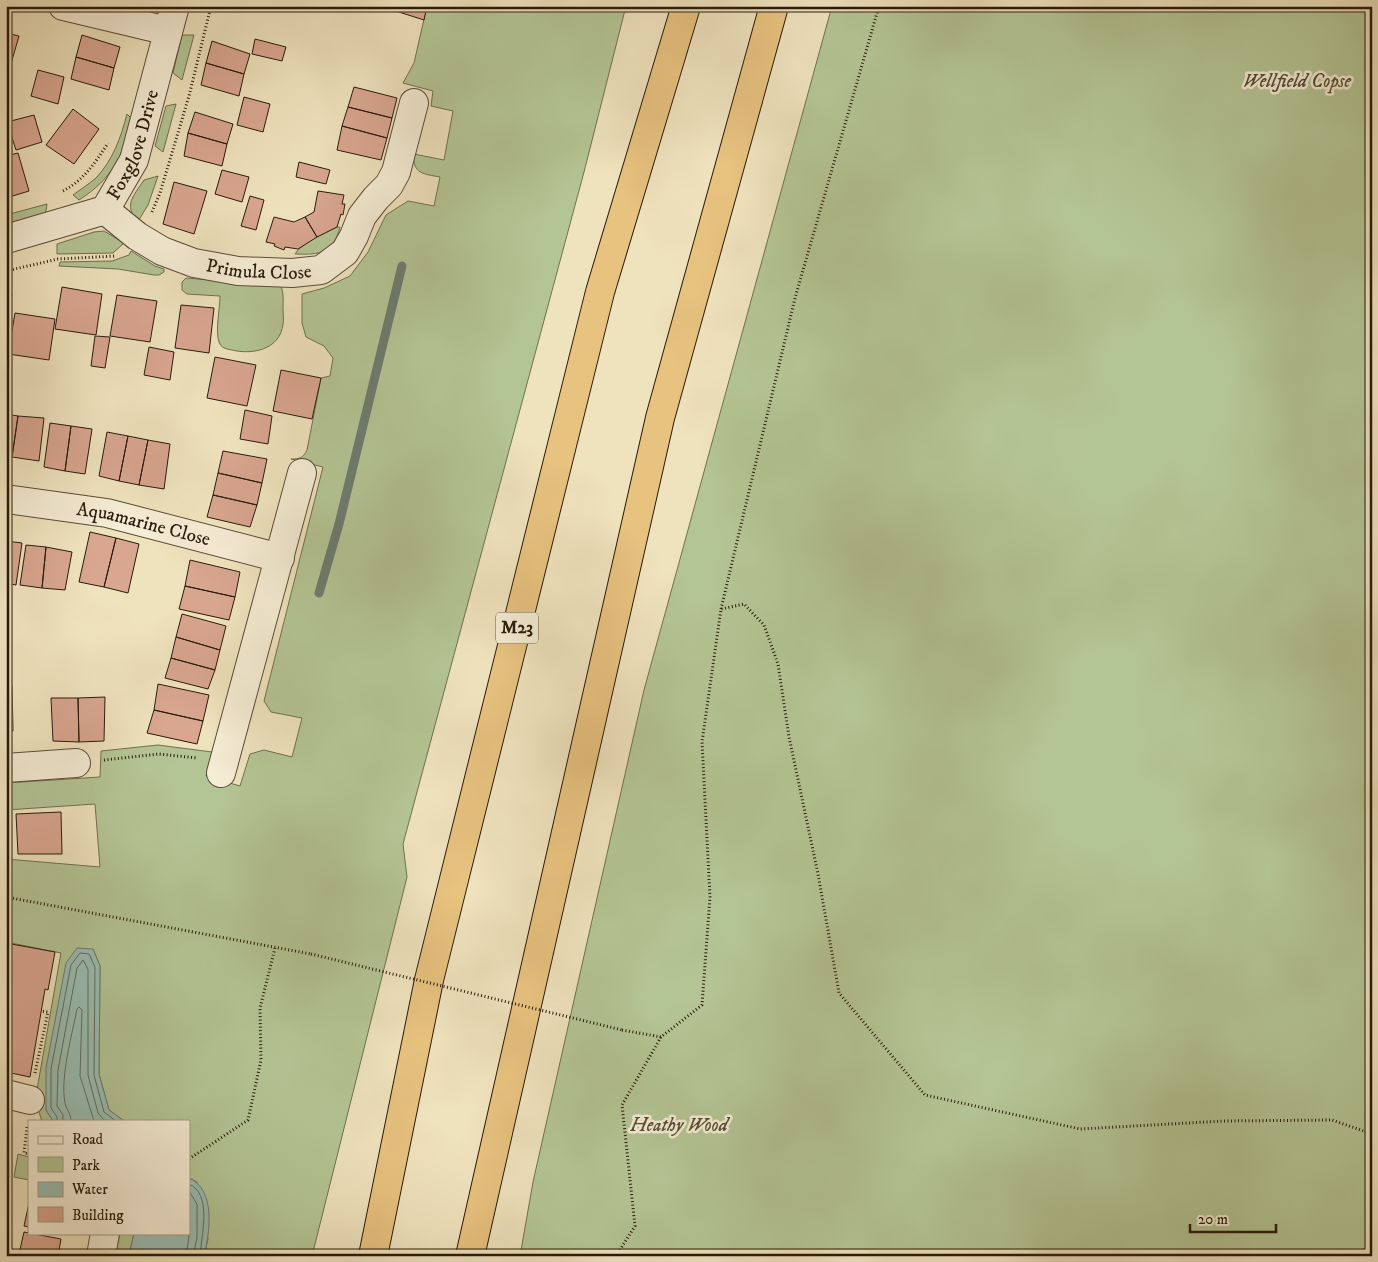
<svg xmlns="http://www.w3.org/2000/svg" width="1378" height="1262" font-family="'IM FELL DW Pica',serif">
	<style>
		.green { fill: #b4c595; stroke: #6e7050 }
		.water { fill: #9abeb3; stroke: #6d7c70 }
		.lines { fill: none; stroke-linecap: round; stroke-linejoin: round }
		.shore { stroke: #626c60; stroke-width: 1 }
		.stream { stroke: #6d7c70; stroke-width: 9 }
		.building { fill: #d9a690; stroke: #291a0c }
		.minor-casing { stroke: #5a4c38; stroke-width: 30 }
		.highway-casing { stroke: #291a0c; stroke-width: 30 }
		.path { stroke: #291a0c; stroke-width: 3; stroke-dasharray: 1 2.5; stroke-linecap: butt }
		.minor { stroke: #f5edd5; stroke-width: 28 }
		.highway { stroke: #e8c27f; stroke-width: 28 }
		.path-bridge { stroke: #291a0c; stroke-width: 3; stroke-dasharray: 1 2.5; stroke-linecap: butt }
		.labels { text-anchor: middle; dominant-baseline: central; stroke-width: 5; stroke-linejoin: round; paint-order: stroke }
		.shield { fill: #f5edd5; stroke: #665948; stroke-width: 1 }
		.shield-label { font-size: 18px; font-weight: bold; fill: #291a0c }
		.park-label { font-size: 19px; font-style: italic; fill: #534d35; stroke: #f5edd5 }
		.street-label { font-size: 19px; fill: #291a0c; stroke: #f5edd5 }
	</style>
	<rect width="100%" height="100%" fill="#efe3be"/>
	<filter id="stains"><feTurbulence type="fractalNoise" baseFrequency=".004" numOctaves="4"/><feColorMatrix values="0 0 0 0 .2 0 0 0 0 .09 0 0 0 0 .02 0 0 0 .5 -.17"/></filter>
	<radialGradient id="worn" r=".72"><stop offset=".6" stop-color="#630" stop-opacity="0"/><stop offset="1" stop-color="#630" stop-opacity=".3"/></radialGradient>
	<path class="green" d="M 427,6 L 626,6 L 584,172 L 403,844 L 407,877 L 312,1256 L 204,1256 L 208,1239 L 197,1182 L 189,1178 L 189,1121 L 124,1121 L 109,1110 L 99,1074 L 100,966 L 93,949 L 46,1110 L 53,1121 L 41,1121 L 41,1118 L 35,1101 L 61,953 L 6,942 L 6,859 L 100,867 L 95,804 L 6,810 L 6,783 L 100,777 L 101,751 L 158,745 L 212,752 L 206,776 L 240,786 L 250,754 L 264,750 L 292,757 L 302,718 L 271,712 L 264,701 L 323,467 L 291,459 C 300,459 303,458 307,450 L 321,378 L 330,376 L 333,358 L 324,346 L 306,337 L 302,323 L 302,294 L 324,288 L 350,276 L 368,252 L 386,215 L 408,201 L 434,206 L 440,177 C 424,174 412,174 414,154 L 444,160 L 453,111 L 431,106 L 433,91 L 403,83 L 414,63 Z
		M 832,6 L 1372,6 L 1372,1256 L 520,1256 L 533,1182 L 644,690 Z
		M 182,35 L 194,35 L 182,80 L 173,73 Z
		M 176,104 L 163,152 L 155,146 L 166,106 Z
		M 127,114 L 133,120 C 121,158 113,178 79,200 L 73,195 C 81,189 89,184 96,178 C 113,160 121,137 127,114 Z
		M 158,176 L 148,205 L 137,223 C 124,203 133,197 144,180 Z
		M 47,204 L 45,217 L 6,227 L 6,215 Z
		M 337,227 L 340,227 C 333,253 321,255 295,254 C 303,241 324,234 337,227 Z
		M 104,231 L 124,243 L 113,253 L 57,254 L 57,244 L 94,232 Z
		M 131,251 L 155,266 L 164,269 L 164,272 L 159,275 L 154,275 L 118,269 L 59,266 L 60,262 L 112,261 L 129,255 Z
		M 186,278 L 281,286 C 284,294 283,301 283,309 C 283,314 284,320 283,324 C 280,350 252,355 232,350 C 226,349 221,348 219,342 C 215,331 220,308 220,296 L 187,294 L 182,290 L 182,282 Z
		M 18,1154 L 29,1157 L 29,1180 L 14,1177 Z
		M 120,1233 L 134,1233 L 129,1256 L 115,1256 Z"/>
	<path class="water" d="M 77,948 L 93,949 L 100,966 L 99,1074 L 109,1110 L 124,1121 L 53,1121 L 46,1110 L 46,1068 L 66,963 Z
		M 189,1178 C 216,1190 210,1232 204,1256 L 129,1256 L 134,1233 L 189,1233 Z"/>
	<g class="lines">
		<path class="shore" d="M 57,1121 L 57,1117 L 51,1108 L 51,1069 L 71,965 L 80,953 L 89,954 L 95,967 L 94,1075 L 104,1112 L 116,1121
			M 63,1121 L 63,1115 L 57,1106 L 58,1070 L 77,968 L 83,960 L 88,969 L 88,1075 L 98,1113 L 105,1121
			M 71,1121 C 71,1113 66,1109 65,1103 C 60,1077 72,1035 77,1009 L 79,1007 L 82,1010 L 80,1076 L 94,1121
			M 189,1184 C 213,1194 201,1236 200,1256
			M 189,1191 L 197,1204 L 197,1238 L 193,1256
			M 186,1256 L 189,1237 L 189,1205"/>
		<path class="stream" d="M 319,593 L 339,524 L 402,266"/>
	</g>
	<path class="building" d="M 379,6 L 404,6 L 402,13 Z
		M 404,6 L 427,6 L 424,20 L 402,13 Z
		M 6,33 L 19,36 L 8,74 L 6,74 Z
		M 82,35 L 120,47 L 114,68 L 76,57 Z
		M 255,39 L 286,47 L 282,61 L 252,54 Z
		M 212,41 L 250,54 L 244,74 L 206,63 Z
		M 76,57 L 114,68 L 109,90 L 71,79 Z
		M 206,63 L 244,74 L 239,96 L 201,85 Z
		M 38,70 L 64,77 L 58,104 L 31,96 Z
		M 354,87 L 397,98 L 392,118 L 348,107 Z
		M 244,97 L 270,104 L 263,132 L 237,125 Z
		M 348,107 L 392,118 L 387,138 L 342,126 Z
		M 73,109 L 99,129 L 74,164 L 46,145 Z
		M 195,112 L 233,124 L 227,144 L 188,133 Z
		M 34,115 L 42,142 L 16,150 L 7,122 Z
		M 342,126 L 387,138 L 381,160 L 337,150 Z
		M 188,133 L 227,144 L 222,166 L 184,156 Z
		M 18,153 L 29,191 L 6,198 L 6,156 Z
		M 299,162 L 330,170 L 326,184 L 296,177 Z
		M 222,170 L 249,177 L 242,202 L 215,194 Z
		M 174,182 L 207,191 L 194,234 L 163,224 Z
		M 318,191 L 344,195 L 342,204 L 345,204 L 343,215 L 341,214 L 337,227 L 317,237 L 305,217 L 314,212 Z
		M 250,196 L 264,200 L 256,230 L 241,226 Z
		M 274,217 L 294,222 L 305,217 L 317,237 L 298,249 L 285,247 L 284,250 L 274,246 L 275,244 L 266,242 Z
		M 62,287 L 102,294 L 96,335 L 55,329 Z
		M 6,293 L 12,294 L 8,324 L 6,323 Z
		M 117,295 L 157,301 L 150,342 L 110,336 Z
		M 181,305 L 214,308 L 209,353 L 175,348 Z
		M 15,313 L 55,319 L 49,360 L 8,354 Z
		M 95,336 L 110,337 L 105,368 L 91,366 Z
		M 149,347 L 174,352 L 170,380 L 144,375 Z
		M 215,357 L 256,365 L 247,406 L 207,398 Z
		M 281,370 L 321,378 L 312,419 L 273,411 Z
		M 245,410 L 272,416 L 268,444 L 240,439 Z
		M 6,414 L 18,416 L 12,457 L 6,456 Z
		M 18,416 L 44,418 L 39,461 L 12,457 Z
		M 50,423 L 71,426 L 65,471 L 44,467 Z
		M 71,426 L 92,429 L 85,474 L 65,471 Z
		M 107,432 L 128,436 L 119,481 L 99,476 Z
		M 128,436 L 148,440 L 139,485 L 119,481 Z
		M 148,440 L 170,444 L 164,489 L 139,485 Z
		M 223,451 L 267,459 L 262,483 L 218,473 Z
		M 218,473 L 262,483 L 257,505 L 213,495 Z
		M 213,495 L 257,505 L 250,527 L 207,517 Z
		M 90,532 L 116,538 L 104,587 L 79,582 Z
		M 116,538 L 139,544 L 128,593 L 104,587 Z
		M 6,541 L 22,543 L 16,585 L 6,583 Z
		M 26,545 L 46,547 L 42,588 L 20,585 Z
		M 46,547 L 72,552 L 65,590 L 42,588 Z
		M 190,560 L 240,572 L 235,597 L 185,586 Z
		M 185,586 L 235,597 L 229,620 L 179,609 Z
		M 182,614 L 226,626 L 220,650 L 176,637 Z
		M 176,637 L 220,650 L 215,670 L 171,658 Z
		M 171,658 L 215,670 L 208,689 L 165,678 Z
		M 158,684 L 209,695 L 203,721 L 154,710 Z
		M 6,685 L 12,685 L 13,731 L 6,731 Z
		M 105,697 L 104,741 L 79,742 L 78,698 Z
		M 51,698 L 78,698 L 79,742 L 53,741 Z
		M 154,710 L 203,721 L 197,744 L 147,733 Z
		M 61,812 L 62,854 L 18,854 L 16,814 Z
		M 6,943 L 55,952 L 48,990 L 45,989 L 30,1077 L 6,1072 Z
		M 29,1203 L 29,1227 L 24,1226 Z
		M 24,1232 L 61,1239 L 58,1256 L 32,1256 L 19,1254 Z"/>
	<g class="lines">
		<defs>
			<g id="minor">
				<path d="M 63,6 L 168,31"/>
				<path id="s1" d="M 105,210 L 137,236 L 162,251 L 194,263 L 238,271 L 292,273 L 321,270 L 345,252 L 354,236 L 362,216 L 376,198 L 389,185 L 396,172 L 414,103"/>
				<path id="s2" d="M 6,239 L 105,210 L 134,160 L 175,6"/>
				<path id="s3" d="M 6,499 L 107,513 L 280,558"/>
				<path d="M 6,768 L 76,763"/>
				<path d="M 221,773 L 302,473"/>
				<path d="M 6,1094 L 30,1100"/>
				<path d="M 101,1256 L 105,1233"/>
			</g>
			<path id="highway" d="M 373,1256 L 429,980 L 600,292 L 686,6
				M 470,1256 L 660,418 L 774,6"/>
		</defs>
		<use href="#minor" class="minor-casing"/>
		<use href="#highway" class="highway-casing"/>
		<path class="path" d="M 63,191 C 84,180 95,163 108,143
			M 152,212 L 160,193 L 189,96 L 211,6
			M 6,271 L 58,259 L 116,256
			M 721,609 L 795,298 L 879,6
			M 104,760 L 159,754 L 197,758
			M 6,897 L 311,954
			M 622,1030 L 661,1037 L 702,1005 L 710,897 L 702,742 L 721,609 L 744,604 L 764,625 L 778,664 L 789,737 L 818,874 L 839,993 L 925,1095 L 1080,1129 L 1224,1121 L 1332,1120 L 1372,1134
			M 35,1073 L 48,1012 L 41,1011
			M 27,1127 L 24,1153 L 29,1154
			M 189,1159 L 248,1120 L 261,1060 L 260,1008 L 275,948
			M 616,1256 L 635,1226 L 622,1105 L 661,1037"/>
		<use href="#minor" class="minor"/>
		<use href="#highway" class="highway"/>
		<path class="path-bridge" d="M 311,954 L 622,1030"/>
	</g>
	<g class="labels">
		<rect class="shield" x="496" y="612.5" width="42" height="31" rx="4"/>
		<g class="shield-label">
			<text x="517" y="628">M23</text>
		</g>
		<g class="park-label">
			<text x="1297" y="81">Wellfield Copse</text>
			<text x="679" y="1125">Heathy Wood</text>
		</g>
		<g class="street-label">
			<text stroke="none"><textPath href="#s2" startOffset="175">Foxglove Drive</textPath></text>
			<text stroke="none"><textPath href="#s1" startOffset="170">Primula Close</textPath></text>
			<text stroke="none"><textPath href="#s3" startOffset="140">Aquamarine Close</textPath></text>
		</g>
	</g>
	<rect width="1378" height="1262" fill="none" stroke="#efe3be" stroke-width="25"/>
	<rect x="8" y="8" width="1363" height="1247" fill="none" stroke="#291a0c" stroke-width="2.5"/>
	<rect x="12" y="12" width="1353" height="1237" fill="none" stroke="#291a0c"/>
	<rect x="28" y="1120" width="162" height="115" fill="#f5edd5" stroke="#a39985"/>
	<rect x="38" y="1136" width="25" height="8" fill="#f5edd5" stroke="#a39985"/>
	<text x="72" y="1144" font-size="15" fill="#291a0c">Road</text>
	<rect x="38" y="1157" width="25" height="15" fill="#b4c595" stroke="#a39985"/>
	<text x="72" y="1170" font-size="15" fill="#291a0c">Park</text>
	<rect x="38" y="1182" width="25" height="15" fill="#9abeb3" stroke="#a39985"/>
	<text x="72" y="1194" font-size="15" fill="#291a0c">Water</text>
	<rect x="38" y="1207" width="25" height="15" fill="#d9a690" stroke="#a39985"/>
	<text x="72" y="1220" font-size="15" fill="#291a0c">Building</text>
	<path d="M1190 1224v8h86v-8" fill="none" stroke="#291a0c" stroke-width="2.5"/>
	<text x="1198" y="1224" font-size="15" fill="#291a0c" stroke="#f5edd5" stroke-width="4" paint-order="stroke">20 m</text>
	<rect width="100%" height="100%" filter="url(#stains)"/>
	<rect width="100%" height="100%" fill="url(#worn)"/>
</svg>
